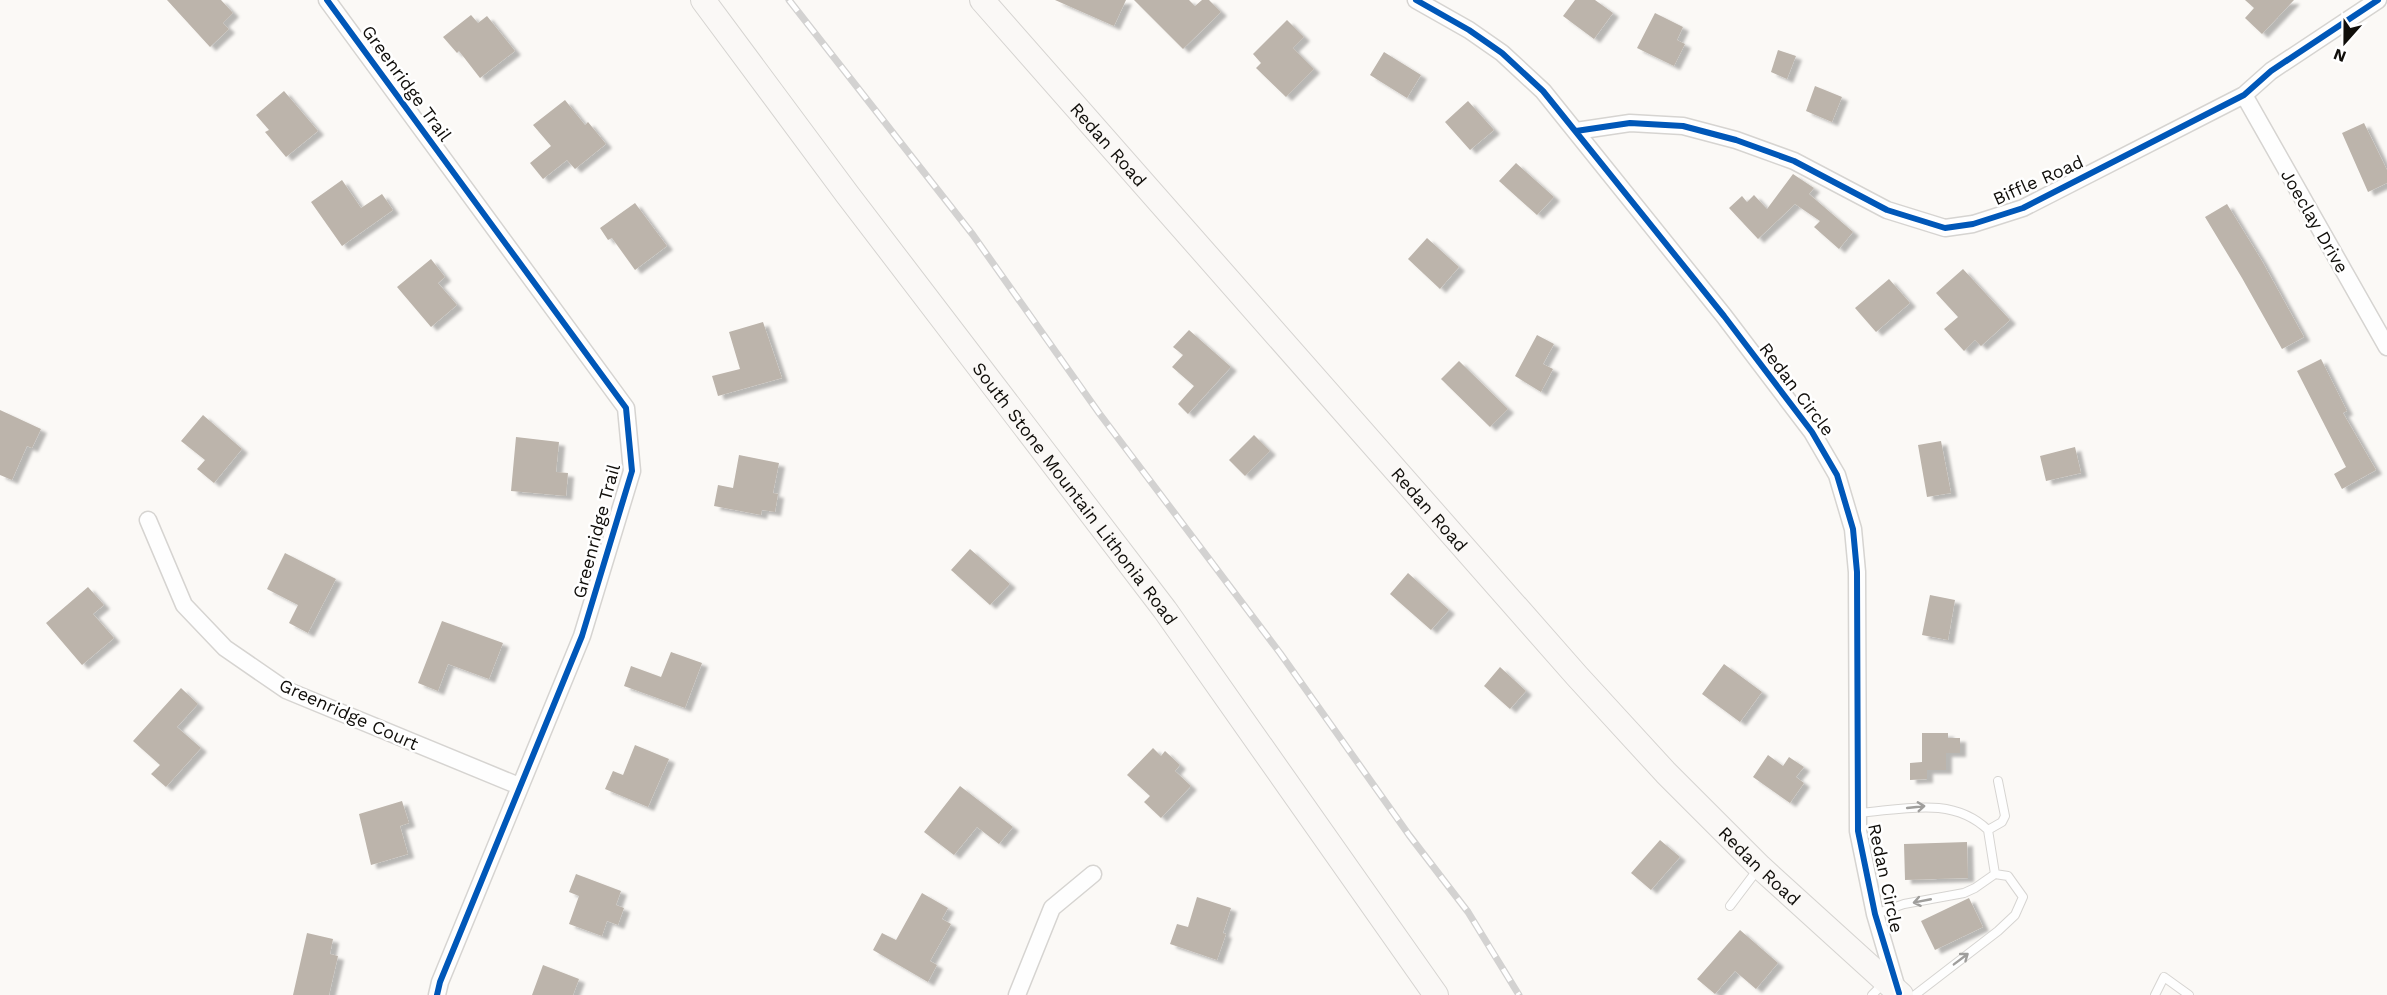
<svg xmlns="http://www.w3.org/2000/svg" width="2387" height="995" font-family="'Work Sans',sans-serif">
	<style>
		.building { fill: #bcb4ab; filter: url(#shadow) }
		.lines { fill: none; stroke-linecap: round; stroke-linejoin: round }
		.service-casing { stroke: #d6d4d1; stroke-width: 10 }
		.minor-casing { stroke: #d6d4d1; stroke-width: 19 }
		.secondary-casing { stroke: #d6d4d1; stroke-width: 26 }
		.service { stroke: #fefefe; stroke-width: 8 }
		.minor { stroke: #fefefe; stroke-width: 16 }
		.secondary { stroke: #faf8f6; stroke-width: 24 }
		.rail-casing { stroke: #d3d2d1; stroke-width: 7 }
		.rail { stroke: #fff; stroke-width: 4.5; stroke-dasharray: 14; stroke-linecap: butt }
		.cycleway-casing { stroke: #fff; stroke-width: 10 }
		.cycleway { stroke: #0057b8; stroke-width: 6 }
		.oneway { stroke: #9f9e9c }
		.labels { text-anchor: middle; dominant-baseline: central; stroke-width: 5; stroke-linejoin: round; paint-order: stroke }
		.street-label { font-size: 18px; fill: #100e0a; stroke: #fff }
	</style>
	<defs>
		<filter id="shadow"><feDropShadow dx="6" dy="4" stdDeviation="1.5" flood-color="#0004"/></filter>
	</defs>
	<rect width="100%" height="100%" fill="#fbf9f6"/>
	<path class="building" d="M 167,0 L 221,0 L 233,13 L 223,23 L 229,29 L 210,47 Z
		M 1055,0 L 1126,0 L 1114,26 Z
		M 1134,0 L 1189,0 L 1195,6 L 1202,0 L 1209,0 L 1221,12 L 1183,49 Z
		M 1575,0 L 1595,0 L 1613,13 L 1594,39 L 1563,16 Z
		M 2245,0 L 2294,0 L 2262,34 L 2245,18 L 2254,8 Z
		M 1655,13 L 1683,27 L 1677,40 L 1685,44 L 1674,66 L 1637,48 Z
		M 471,15 L 478,23 L 487,16 L 515,51 L 480,78 L 459,51 L 457,53 L 443,37 Z
		M 1287,20 L 1304,37 L 1293,48 L 1314,69 L 1286,97 L 1256,68 L 1261,63 L 1253,54 Z
		M 1778,50 L 1796,56 L 1787,79 L 1771,72 Z
		M 1384,52 L 1421,75 L 1407,98 L 1370,75 Z
		M 1815,86 L 1842,97 L 1832,122 L 1806,111 Z
		M 284,91 L 318,131 L 286,157 L 265,132 L 269,130 L 256,115 Z
		M 565,100 L 585,125 L 588,122 L 606,144 L 575,169 L 567,160 L 543,179 L 530,163 L 551,146 L 533,125 Z
		M 1468,101 L 1494,130 L 1470,150 L 1445,122 Z
		M 2364,123 L 2387,170 L 2387,183 L 2368,192 L 2342,133 Z
		M 1516,163 L 1554,197 L 1537,215 L 1499,181 Z
		M 1793,174 L 1814,188 L 1809,194 L 1853,232 L 1839,249 L 1814,227 L 1820,221 L 1795,204 L 1758,239 L 1729,208 L 1742,196 L 1747,202 L 1754,195 L 1767,209 Z
		M 342,180 L 361,208 L 382,194 L 393,210 L 342,246 L 311,202 Z
		M 635,203 L 667,246 L 635,270 L 612,238 L 608,240 L 600,228 Z
		M 2227,204 L 2262,261 L 2304,337 L 2282,349 L 2242,278 L 2205,217 Z
		M 1427,238 L 1459,267 L 1440,289 L 1408,259 Z
		M 431,259 L 445,277 L 438,283 L 457,305 L 431,327 L 397,287 Z
		M 1963,269 L 2010,320 L 1981,346 L 1975,340 L 1964,351 L 1944,329 L 1958,317 L 1936,293 Z
		M 1889,279 L 1910,303 L 1876,332 L 1855,308 Z
		M 763,322 L 782,378 L 718,396 L 712,376 L 740,369 L 729,332 Z
		M 1189,330 L 1231,367 L 1188,414 L 1178,404 L 1194,386 L 1172,367 L 1183,355 L 1173,347 Z
		M 1537,335 L 1554,344 L 1543,364 L 1553,369 L 1541,392 L 1515,376 Z
		M 2321,359 L 2347,411 L 2343,413 L 2376,470 L 2342,489 L 2334,474 L 2346,467 L 2297,371 Z
		M 1459,361 L 1508,409 L 1490,427 L 1441,379 Z
		M 0,410 L 41,429 L 32,448 L 27,446 L 12,480 L 0,475 Z
		M 203,415 L 242,449 L 214,483 L 197,469 L 205,460 L 181,441 Z
		M 1254,435 L 1270,451 L 1245,476 L 1229,460 Z
		M 516,437 L 559,442 L 556,472 L 568,473 L 566,496 L 511,491 Z
		M 1941,441 L 1951,493 L 1927,497 L 1918,445 Z
		M 2075,447 L 2081,473 L 2046,481 L 2040,456 Z
		M 739,455 L 779,463 L 773,493 L 778,494 L 775,512 L 762,510 L 761,515 L 714,506 L 718,485 L 733,488 Z
		M 970,549 L 1010,584 L 990,605 L 951,570 Z
		M 285,553 L 336,579 L 308,633 L 289,623 L 298,605 L 267,589 Z
		M 1408,573 L 1449,610 L 1431,630 L 1390,594 Z
		M 88,587 L 104,605 L 93,614 L 114,638 L 82,665 L 46,623 Z
		M 1930,595 L 1955,600 L 1948,640 L 1922,635 Z
		M 442,621 L 503,643 L 489,679 L 448,664 L 438,691 L 418,683 Z
		M 671,652 L 702,663 L 685,708 L 624,686 L 631,666 L 661,677 Z
		M 1724,664 L 1762,692 L 1740,722 L 1702,694 Z
		M 1500,667 L 1526,691 L 1510,709 L 1484,686 Z
		M 181,688 L 198,704 L 177,727 L 201,748 L 166,787 L 151,774 L 160,765 L 133,741 Z
		M 1922,733 L 1948,733 L 1948,738 L 1960,738 L 1960,753 L 1946,753 L 1946,770 L 1927,770 L 1927,779 L 1910,780 L 1910,763 L 1922,762 Z
		M 635,745 L 669,759 L 648,807 L 605,789 L 613,771 L 623,775 Z
		M 1153,748 L 1161,756 L 1165,751 L 1180,765 L 1175,771 L 1191,786 L 1161,818 L 1144,802 L 1150,796 L 1127,775 Z
		M 1768,755 L 1783,766 L 1789,757 L 1804,767 L 1796,777 L 1804,783 L 1790,803 L 1753,777 Z
		M 960,786 L 1013,827 L 999,844 L 977,827 L 954,855 L 924,832 Z
		M 402,801 L 409,823 L 400,826 L 408,854 L 371,865 L 359,814 Z
		M 1660,840 L 1680,857 L 1651,890 L 1631,873 Z
		M 1967,842 L 1968,878 L 1905,880 L 1904,844 Z
		M 576,874 L 621,891 L 616,905 L 624,908 L 618,925 L 607,921 L 602,936 L 569,924 L 579,896 L 569,892 Z
		M 922,893 L 948,908 L 942,919 L 951,924 L 930,961 L 937,965 L 928,982 L 873,950 L 882,933 L 896,940 Z
		M 1197,897 L 1231,908 L 1223,933 L 1226,934 L 1217,960 L 1170,944 L 1177,924 L 1188,927 Z
		M 1969,898 L 1983,927 L 1935,950 L 1921,921 Z
		M 1740,930 L 1778,963 L 1756,989 L 1735,971 L 1715,994 L 1697,979 Z
		M 307,933 L 333,939 L 330,954 L 338,956 L 329,995 L 293,995 Z
		M 543,965 L 579,979 L 573,995 L 532,995 Z"/>
	<g class="lines">
		<defs>
			<path id="service" d="M 1857,813 C 1902,810 1952,795 1988,830
				M 1995,874 L 1988,830 L 2002,822 L 2005,816 L 1998,781
				M 1730,906 L 1758,869
				M 1875,914 L 1904,904 L 1964,893 L 1975,888 L 1995,874 L 2008,876 L 2023,897 L 2015,915 L 1998,931 L 1915,995
				M 1872,995 L 1884,983
				M 2155,995 L 2164,977 L 2189,995"/>
			<path id="minor" d="M 327,0 L 626,408 L 632,471 L 582,636 L 440,982 L 437,995
				M 1416,0 L 1469,30 L 1502,53 L 1543,91 L 1724,316 L 1812,432 L 1837,475 L 1853,529 L 1857,572 L 1858,831 L 1875,914 L 1898,992
				M 2244,95 L 2387,347
				M 1576,131 L 1630,123 L 1683,126 L 1736,140 L 1794,161 L 1887,210 L 1945,228 L 1973,224 L 2023,208 L 2244,95 L 2271,71 L 2378,0
				M 148,520 L 184,605 L 225,648 L 286,690 L 519,786
				M 1017,995 L 1052,908 L 1093,874"/>
			<g id="secondary">
				<path id="s1" d="M 703,0 L 847,194 L 1165,610 L 1436,995"/>
				<path id="s2" d="M 982,0 L 1577,676 L 1666,773 L 1760,867 L 1901,995"/>
			</g>
		</defs>
		<use href="#service" class="service-casing"/>
		<use href="#minor" class="minor-casing"/>
		<use href="#secondary" class="secondary-casing"/>
		<use href="#service" class="service"/>
		<use href="#minor" class="minor"/>
		<use href="#secondary" class="secondary"/>
		<defs>
			<path id="rail" d="M 789,0 L 973,235 L 1099,413 L 1280,653 L 1409,835 L 1468,912 L 1519,995"/>
		</defs>
		<use href="#rail" class="rail-casing"/>
		<use href="#rail" class="rail"/>
		<defs>
			<path id="cycleway" d="M 327,0 L 626,408 L 632,471 L 582,636 L 440,982 L 437,995
				M 1416,0 L 1469,30 L 1502,53 L 1543,91 L 1724,316 L 1812,432 L 1837,475 L 1853,529 L 1857,572 L 1858,831 L 1875,914 L 1899,993
				M 1576,131 L 1630,123 L 1683,126 L 1736,140 L 1794,161 L 1887,210 L 1945,228 L 1973,224 L 2023,208 L 2244,95 L 2271,71 L 2378,0"/>
		</defs>
		<use href="#cycleway" class="cycleway-casing"/>
		<use href="#cycleway" class="cycleway"/>
	</g>
	<defs><path id="oneway-shaft" d="M-6 0H5M1.5-3L5.5 0L1.5 3" fill="none" stroke-width="1.6" stroke-linecap="round" stroke-linejoin="round" transform="scale(1.5)"/></defs>
	<g class="oneway">
		<use href="#oneway-shaft" transform="translate(1916 807) rotate(-6)"/>
		<use href="#oneway-shaft" transform="translate(1922 901) rotate(169)"/>
		<use href="#oneway-shaft" transform="translate(1961 959) rotate(-37)"/>
	</g>
	<g class="labels">
		<g class="street-label">
			<text transform="translate(407 83) rotate(54)">Greenridge Trail</text>
			<text stroke="none"><textPath href="#s2" startOffset="192">Redan Road</textPath></text>
			<text transform="translate(2038 180) rotate(-24)">Biffle Road</text>
			<text transform="translate(2315 221) rotate(60)">Joeclay Drive</text>
			<text transform="translate(1797 389) rotate(53)">Redan Circle</text>
			<text stroke="none"><textPath href="#s1" startOffset="618">South Stone Mountain Lithonia Road</textPath></text>
			<text stroke="none"><textPath href="#s2" startOffset="678">Redan Road</textPath></text>
			<text transform="translate(596 531) rotate(-75)">Greenridge Trail</text>
			<text transform="translate(349 714) rotate(24)">Greenridge Court</text>
			<text stroke="none"><textPath href="#s2" startOffset="1164">Redan Road</textPath></text>
			<text transform="translate(1886 878) rotate(78)">Redan Circle</text>
		</g>
	</g>
	<g transform="translate(2345 42) rotate(201)" stroke="#ffffff" stroke-width="4.5" paint-order="stroke">
	<path d="M0-4.5L10 22L0 15L-10 22Z" fill="#100e0a"/>
	<text y="-9" font-size="16" font-weight="bold" text-anchor="middle" fill="#100e0a">N</text>
	</g>
</svg>
